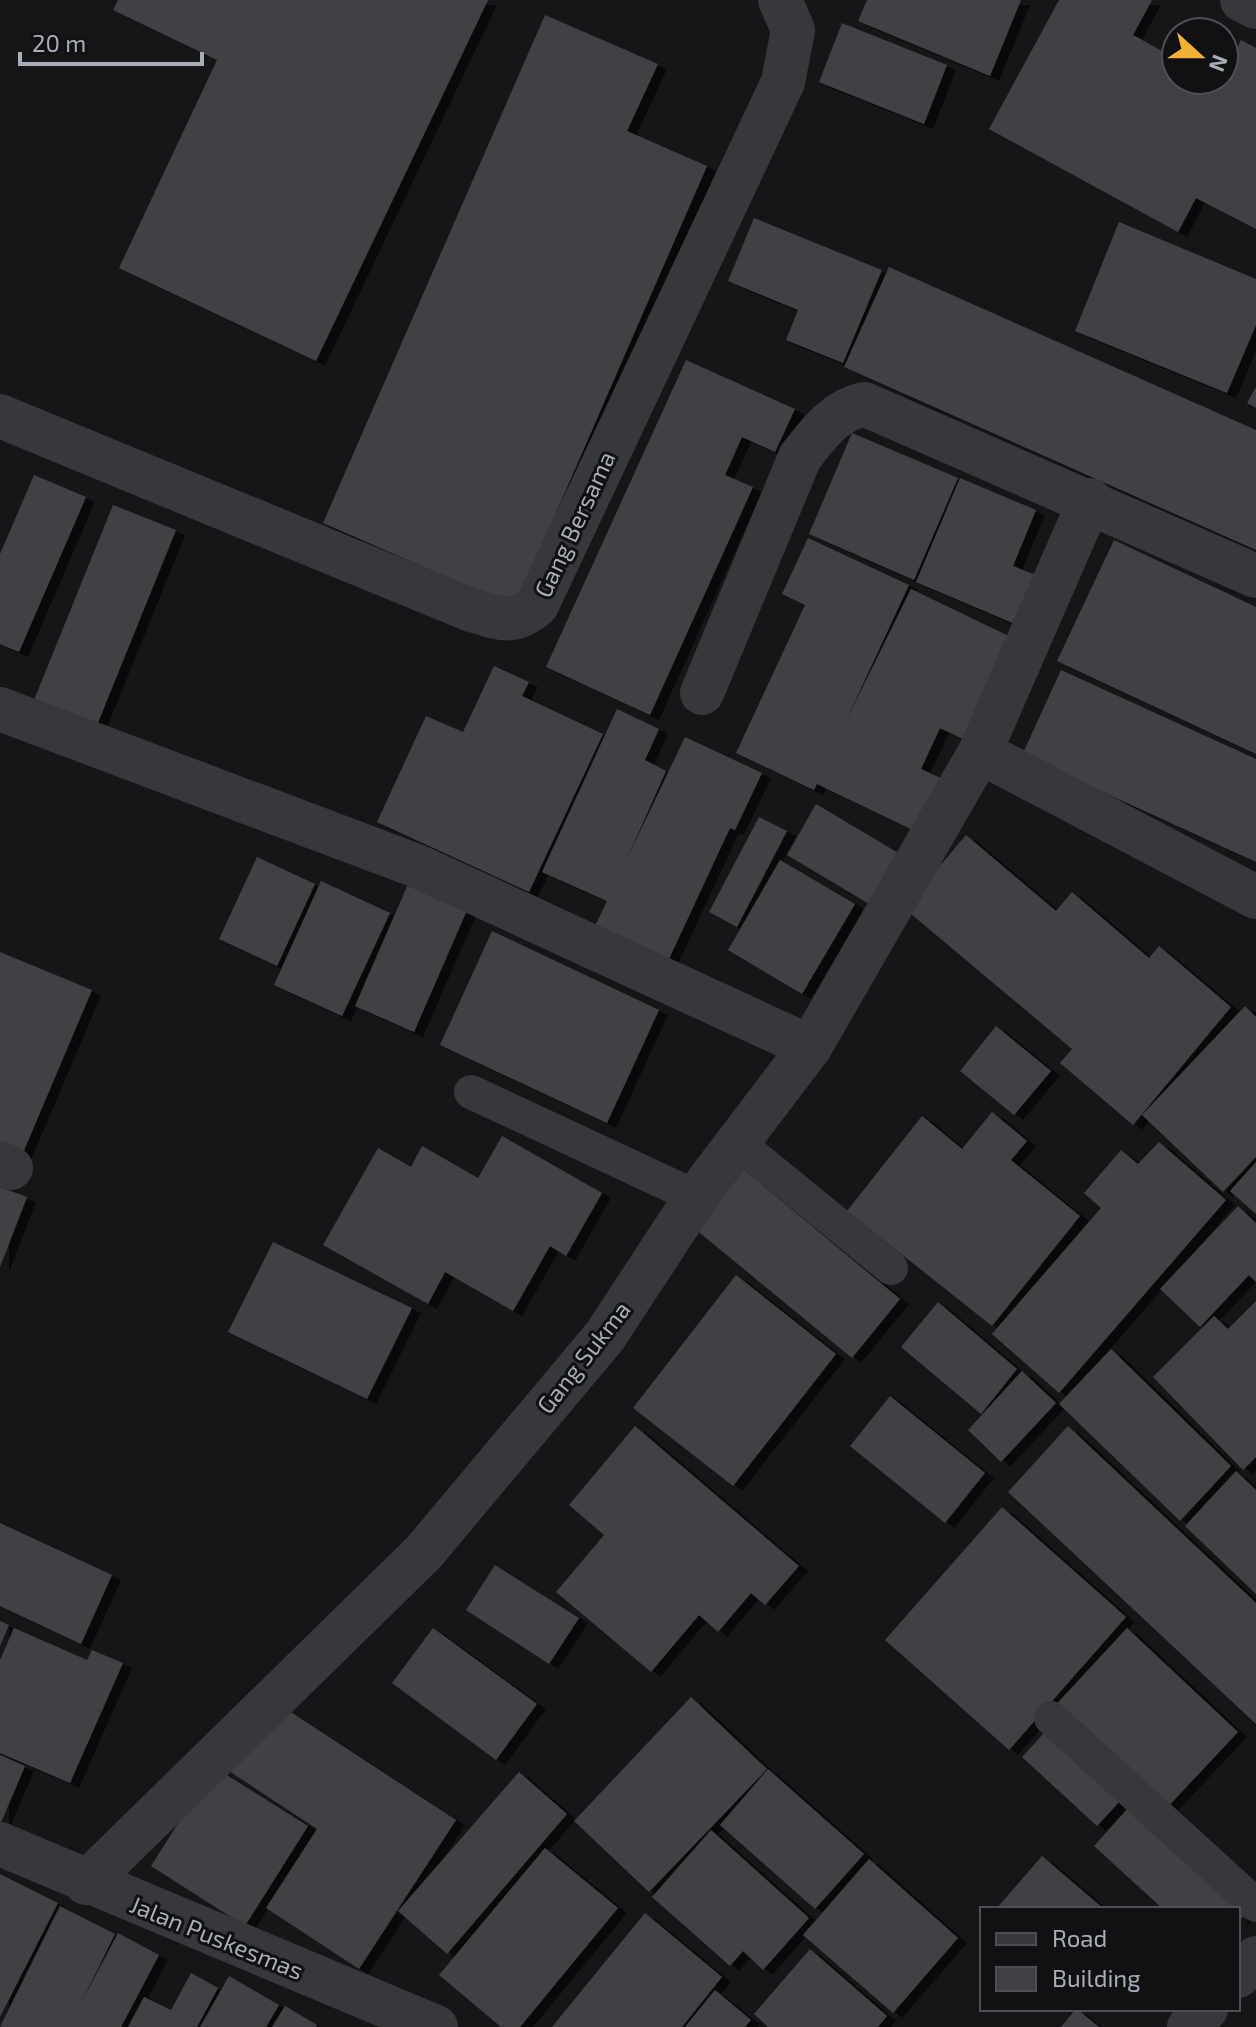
<svg xmlns="http://www.w3.org/2000/svg" width="1256" height="2027" font-family="'Exo 2',sans-serif">
	<style>
		.building { fill: #404145; filter: url(#shadow) }
		.lines { fill: none; stroke-linecap: round; stroke-linejoin: round }
		.lane { stroke: #37383d; stroke-width: 34 }
		.street { stroke: #37383d; stroke-width: 44 }
		.labels { text-anchor: middle; dominant-baseline: central; stroke-width: 6; stroke-linejoin: round; paint-order: stroke }
		.street-label { font-size: 24px; fill: #a8adb8; stroke: #111113 }
	</style>
	<defs>
		<filter id="shadow"><feDropShadow dx="9" dy="5" stdDeviation="0" flood-color="#0009"/></filter>
	</defs>
	<rect width="100%" height="100%" fill="#161618"/>
	<path class="building" d="M 118,0 L 488,0 L 316,361 L 119,268 L 217,60 L 113,10 Z
		M 867,0 L 1021,0 L 990,76 L 858,21 Z
		M 1059,0 L 1152,0 L 1133,35 L 1162,51 L 1170,35 L 1176,38 L 1176,80 L 1224,80 L 1224,64 L 1227,66 L 1241,40 L 1256,48 L 1256,229 L 1196,198 L 1178,232 L 989,129 Z
		M 545,15 L 658,64 L 627,131 L 707,166 L 515,607 L 323,523 Z
		M 842,23 L 947,65 L 924,124 L 819,82 Z
		M 754,218 L 882,270 L 843,363 L 786,340 L 798,310 L 728,281 Z
		M 1119,222 L 1256,279 L 1256,325 L 1227,393 L 1075,331 Z
		M 889,267 L 1256,430 L 1256,550 L 844,367 Z
		M 686,360 L 795,409 L 775,452 L 742,437 L 725,475 L 753,487 L 650,715 L 546,667 Z
		M 1256,387 L 1256,408 L 1247,403 Z
		M 852,433 L 958,478 L 914,580 L 809,534 Z
		M 34,475 L 86,497 L 19,652 L 0,644 L 0,554 Z
		M 960,478 L 1036,510 L 1013,566 L 1043,578 L 1022,627 L 916,582 Z
		M 113,505 L 176,530 L 95,730 L 32,705 Z
		M 808,538 L 909,585 L 844,725 L 911,589 L 1013,638 L 965,740 L 940,728 L 921,769 L 945,780 L 919,833 L 817,784 L 814,790 L 736,753 L 805,605 L 782,594 Z
		M 1114,540 L 1256,607 L 1256,754 L 1057,661 Z
		M 494,666 L 529,682 L 522,696 L 603,734 L 529,892 L 377,822 L 426,716 L 463,732 Z
		M 1061,670 L 1256,759 L 1256,862 L 1022,755 Z
		M 617,709 L 659,729 L 645,760 L 666,771 L 626,861 L 685,737 L 762,773 L 735,830 L 730,828 L 668,961 L 595,926 L 607,901 L 542,872 Z
		M 816,804 L 905,857 L 876,908 L 787,855 Z
		M 759,817 L 787,831 L 737,927 L 709,912 Z
		M 966,835 L 1056,911 L 1072,892 L 1149,958 L 1159,946 L 1231,1007 L 1133,1125 L 1060,1063 L 1072,1049 L 904,908 Z
		M 257,857 L 315,884 L 277,966 L 219,939 Z
		M 780,860 L 855,904 L 802,994 L 728,950 Z
		M 321,881 L 390,913 L 342,1016 L 274,985 Z
		M 409,882 L 468,908 L 414,1032 L 355,1006 Z
		M 492,931 L 659,1010 L 607,1123 L 440,1045 Z
		M 0,952 L 92,990 L 20,1160 L 0,1152 Z
		M 1245,1006 L 1256,1017 L 1256,1157 L 1223,1192 L 1142,1115 Z
		M 996,1026 L 1051,1071 L 1014,1115 L 960,1071 Z
		M 992,1112 L 1027,1141 L 1011,1160 L 1080,1216 L 992,1326 L 847,1211 L 922,1116 L 962,1149 Z
		M 502,1136 L 602,1193 L 566,1256 L 550,1246 L 513,1311 L 445,1272 L 428,1304 L 323,1245 L 378,1148 L 411,1167 L 422,1146 L 478,1178 Z
		M 1159,1142 L 1226,1200 L 1059,1393 L 992,1334 L 1101,1208 L 1084,1193 L 1121,1150 L 1138,1164 Z
		M 1256,1162 L 1256,1214 L 1230,1191 Z
		M 737,1164 L 900,1299 L 852,1358 L 689,1224 Z
		M 0,1187 L 27,1197 L 0,1267 Z
		M 1238,1206 L 1256,1223 L 1256,1282 L 1249,1275 L 1200,1327 L 1160,1289 Z
		M 273,1242 L 412,1308 L 367,1399 L 228,1332 Z
		M 736,1275 L 836,1354 L 733,1486 L 633,1408 Z
		M 1256,1301 L 1256,1457 L 1243,1470 L 1153,1377 L 1214,1316 L 1228,1329 Z
		M 938,1302 L 1017,1369 L 981,1414 L 901,1347 Z
		M 1111,1349 L 1231,1466 L 1180,1521 L 1059,1404 Z
		M 1022,1371 L 1056,1403 L 1001,1462 L 968,1430 Z
		M 890,1396 L 985,1473 L 945,1523 L 850,1446 Z
		M 635,1426 L 799,1566 L 765,1605 L 751,1593 L 718,1632 L 699,1615 L 651,1672 L 556,1592 L 604,1535 L 569,1505 Z
		M 1068,1426 L 1256,1603 L 1256,1724 L 1008,1492 Z
		M 1236,1471 L 1256,1490 L 1256,1594 L 1185,1526 Z
		M 1002,1507 L 1126,1617 L 1009,1750 L 885,1640 Z
		M 0,1523 L 112,1575 L 81,1644 L 0,1606 Z
		M 495,1565 L 579,1618 L 549,1664 L 466,1610 Z
		M 0,1621 L 9,1625 L 0,1646 Z
		M 14,1628 L 87,1660 L 92,1650 L 123,1663 L 70,1783 L 0,1753 L 0,1660 Z
		M 433,1628 L 537,1704 L 496,1760 L 392,1683 Z
		M 1127,1628 L 1238,1732 L 1162,1813 L 1052,1709 Z
		M 691,1697 L 767,1769 L 649,1892 L 574,1821 Z
		M 274,1701 L 456,1820 L 359,1969 L 266,1908 L 317,1829 L 229,1771 Z
		M 1045,1732 L 1120,1801 L 1097,1826 L 1022,1757 Z
		M 0,1755 L 25,1766 L 0,1825 Z
		M 214,1767 L 308,1826 L 245,1926 L 151,1866 Z
		M 768,1769 L 864,1854 L 815,1909 L 720,1825 Z
		M 519,1772 L 567,1814 L 447,1954 L 398,1911 Z
		M 1130,1806 L 1246,1913 L 1238,1922 L 1238,1909 L 1163,1909 L 1094,1846 Z
		M 711,1830 L 809,1918 L 763,1970 L 743,1951 L 730,1966 L 652,1897 Z
		M 545,1848 L 618,1908 L 520,2027 L 501,2027 L 439,1975 Z
		M 1042,1856 L 1104,1909 L 996,1909 Z
		M 869,1859 L 958,1938 L 893,2013 L 803,1935 Z
		M 0,1874 L 58,1903 L 0,2017 Z
		M 60,1906 L 115,1934 L 81,2003 L 118,1933 L 159,1955 L 121,2027 L 0,2027 Z
		M 645,1913 L 722,1977 L 682,2027 L 552,2027 Z
		M 810,1949 L 887,2016 L 878,2027 L 768,2027 L 754,2014 Z
		M 191,1973 L 218,1988 L 197,2027 L 128,2027 L 144,1997 L 171,2010 Z
		M 229,1976 L 279,2005 L 266,2027 L 200,2027 Z
		M 715,1990 L 751,2020 L 745,2027 L 685,2027 Z
		M 285,2006 L 317,2025 L 316,2027 L 272,2027 Z
		M 1076,2009 L 1077,2009 L 1099,2027 L 1061,2027 Z"/>
	<g class="lines">
		<path class="lane" d="M 471,1092 L 696,1197
			M 739,1144 L 891,1268
			M 1051,1718 L 1256,1905"/>
		<path class="street" d="M 1242,0 L 1256,7
			M 0,416 L 471,610 C 499,618 513,626 537,605 L 783,82 L 793,30 L 780,0
			M 702,693 L 800,457 C 819,433 834,411 864,404 L 1256,576
			M 0,709 L 417,866 L 810,1047
			M 980,752 L 1256,897
			M 0,1163 L 11,1168
			M 0,1844 L 436,2027
			M 86,1883 L 424,1552 L 605,1336 L 696,1197 L 810,1047 L 980,752 L 1090,500
			M 1238,1976 L 1256,1958
			M 1189,2027 L 1206,2009"/>
	</g>
	<g class="labels">
		<g class="street-label">
			<text transform="translate(574 524) rotate(-65)">Gang Bersama</text>
			<text transform="translate(583 1357) rotate(-52)">Gang Sukma</text>
			<text transform="translate(217 1937) rotate(22)">Jalan Puskesmas</text>
		</g>
	</g>
	<rect x="980" y="1907" width="260" height="104" fill="#111113" stroke="#4d4f55" stroke-width="2"/>
	<rect x="996" y="1933" width="40" height="12" fill="#37383d" stroke="#4d4f55" stroke-width="2"/>
	<text x="1052" y="1947" font-size="24" fill="#a8adb8">Road</text>
	<rect x="996" y="1967" width="40" height="24" fill="#404145" stroke="#4d4f55" stroke-width="2"/>
	<text x="1052" y="1987" font-size="24" fill="#a8adb8">Building</text>
	<g transform="translate(1200 56) rotate(111)"><circle r="38" fill="#111113" stroke="#4d4f55" stroke-width="2"/>
	<path d="M0-6L14 30L0 20L-14 30Z" fill="#f2b134"/>
	<text y="-12" font-size="22" font-weight="bold" text-anchor="middle" fill="#a8adb8">N</text>
	</g>
	<path d="M20 52v12h182v-12" fill="none" stroke="#a8adb8" stroke-width="4"/>
	<text x="32" y="52" font-size="24" fill="#a8adb8" stroke="#111113" stroke-width="6" paint-order="stroke">20 m</text>
</svg>
